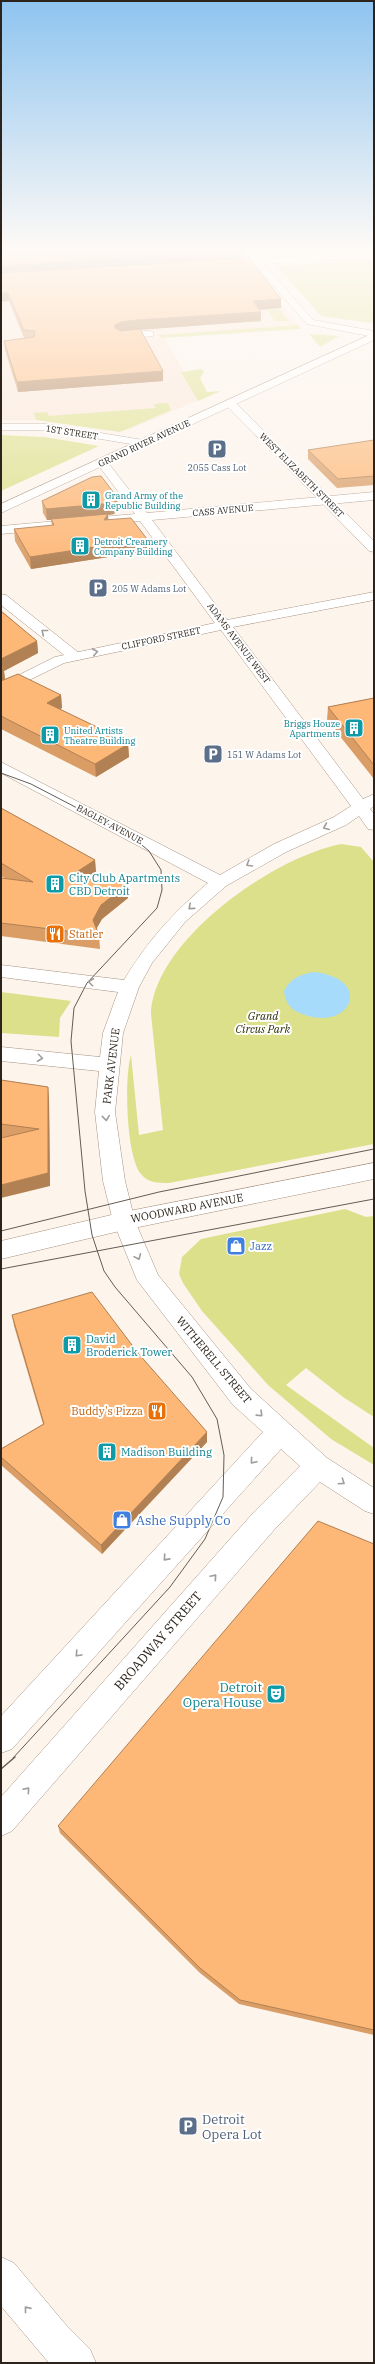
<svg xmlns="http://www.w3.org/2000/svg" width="375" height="2364" font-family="'IBM Plex Serif',serif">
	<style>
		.commercial { fill: #fbe7d8 }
		.green { fill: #dce08b }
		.water { fill: #a7dbfb }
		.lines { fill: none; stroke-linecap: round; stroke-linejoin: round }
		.street-casing { stroke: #a79280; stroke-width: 1 }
		.secondary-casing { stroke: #a79280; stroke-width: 1 }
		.primary-casing { stroke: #a79280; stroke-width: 1 }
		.street { fill: #fff; fill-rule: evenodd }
		.secondary { fill: #fff; fill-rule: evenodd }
		.primary { fill: #fff; fill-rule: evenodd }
		.tram-far1 { stroke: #655d55; stroke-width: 1 }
		.tram { stroke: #655d55; stroke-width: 1.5 }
		.wall { fill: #da9d65 }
		.shaded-wall { fill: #b18053 }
		.building { fill: #fdb776; stroke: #b18053 }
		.oneway { stroke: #a09c99 }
		.labels { text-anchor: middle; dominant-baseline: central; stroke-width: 4; stroke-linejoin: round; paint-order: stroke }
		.far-street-label { font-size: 9px; fill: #2c241c; stroke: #fff }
		.far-service-label { font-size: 9px; fill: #4e5e75; stroke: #fff; text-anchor: start }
		.far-culture-label { font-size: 9px; fill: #0d838f; stroke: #fff; text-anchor: start }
		.culture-label { font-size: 11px; fill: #0d838f; stroke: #fff; text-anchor: start }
		.food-label { font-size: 11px; fill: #c56008; stroke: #fff; text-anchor: start }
		.park-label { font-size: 11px; font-style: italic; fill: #2b2c04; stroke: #fff }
		.street-label { font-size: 11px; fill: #2c241c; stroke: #fff }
		.shop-label { font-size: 11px; fill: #366cbe; stroke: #fff; text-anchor: start }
		.near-shop-label { font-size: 13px; fill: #366cbe; stroke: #fff; text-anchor: start }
		.near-street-label { font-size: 13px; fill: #2c241c; stroke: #fff }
		.near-culture-label { font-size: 13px; fill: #0d838f; stroke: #fff; text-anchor: end }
		.near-service-label { font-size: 13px; fill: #4e5e75; stroke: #fff; text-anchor: start }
	</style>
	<rect width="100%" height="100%" fill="#fdf4ec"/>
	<path class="commercial" d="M 251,266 L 298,325 L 164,336 L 199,400 L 128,430 L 117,431 L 45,420 L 1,420 L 1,283 Z"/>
	<path class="green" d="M 374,260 L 374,321 L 370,323 L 321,316 L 277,266 Z
		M 279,309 L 289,321 L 275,321 L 267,310 Z
		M 298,325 L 301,329 L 161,338 L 159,335 Z
		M 309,334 L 339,336 L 320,347 Z
		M 202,369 L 204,372 L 200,378 L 207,392 L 221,391 L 198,401 L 181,372 Z
		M 168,403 L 171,410 L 120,432 L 36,420 L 34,413 L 47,412 L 49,416 L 156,408 L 154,404 Z
		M 1,435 L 44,437 L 99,446 L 1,491 Z
		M 341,844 L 361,847 L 374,862 L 374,1144 L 169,1183 C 158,1183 148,1183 141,1174 C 126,1156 124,1077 131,1055 L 139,1135 L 163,1130 L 151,1014 C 154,940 274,857 341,844 Z
		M 1,992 L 71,1001 L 60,1018 L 59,1037 L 1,1033 Z
		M 345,1209 L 366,1217 L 374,1216 L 374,1417 L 343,1397 L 306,1368 L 286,1385 L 374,1448 L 374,1465 L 331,1439 L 268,1385 L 202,1311 L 183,1283 L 179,1274 L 182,1257 L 201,1239 Z"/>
	<path class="water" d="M 313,972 C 375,978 351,1033 302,1014 C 291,1010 285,1003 284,991 C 291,978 299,975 313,972 Z"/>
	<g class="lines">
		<defs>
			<path id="street" d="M 374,252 L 374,258 L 264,264 L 313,320 L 374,331 L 374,337 L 307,324 L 255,265 L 222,267 L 218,264 L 222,261 L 251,260 L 248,256 L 252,253 L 259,259 Z
				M 150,331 L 153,332 L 153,336 L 121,339 L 116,336 L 121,333 Z
				M 230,400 L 234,401 L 374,541 L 374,552 L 369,551 L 226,405 L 226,401 Z
				M 1,594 L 6,595 L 79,653 L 81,656 L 79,659 L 69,659 L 1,605 Z
				M 1,2257 L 14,2263 L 66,2325 L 90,2349 L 96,2363 L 49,2363 L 1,2306 Z"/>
			<path id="secondary" d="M 1,424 L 46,424 L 143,440 L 149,443 L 143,446 L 46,430 L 1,430 Z
				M 102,459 L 106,460 L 147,513 L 374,492 L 374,500 L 152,520 L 227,620 L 374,592 L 374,600 L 233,627 L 363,799 L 374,794 L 374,806 L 370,809 L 374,814 L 374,830 L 368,829 L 359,816 L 346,825 L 286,852 L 226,886 L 185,922 L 152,963 L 139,987 L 123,1033 L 115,1112 L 125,1181 L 135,1221 L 158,1275 L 251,1389 L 327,1458 L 374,1488 L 374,1514 L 365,1511 L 320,1482 L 274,1530 L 12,1831 L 1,1836 L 1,1797 L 254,1512 L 300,1466 L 281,1449 L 12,1749 L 1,1753 L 1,1716 L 263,1432 L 233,1405 L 137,1280 L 113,1221 L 103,1181 L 95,1112 L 99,1071 L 1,1061 L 1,1047 L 100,1057 L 103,1033 L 118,992 L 1,977 L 1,965 L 124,980 C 148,940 173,913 208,883 L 1,773 L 1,762 L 220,875 L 274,844 L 334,817 L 351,806 L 221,630 L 64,663 L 1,694 L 1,684 L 55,657 L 215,623 L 140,521 L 1,534 L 1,526 L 135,514 L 96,462 Z"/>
			<path id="primary" d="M 374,333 L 374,340 L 1,513 L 1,504 Z
				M 374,1163 L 374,1179 L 124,1230 L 1,1259 L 1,1241 L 124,1212 Z"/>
		</defs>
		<use href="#street" class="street-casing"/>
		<use href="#secondary" class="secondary-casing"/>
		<use href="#primary" class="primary-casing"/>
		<use href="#street" class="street"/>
		<use href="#secondary" class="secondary"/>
		<use href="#primary" class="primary"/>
		<path class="tram-far1" d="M 1,773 L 31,784 L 131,836 L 149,851 L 161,870 L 162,890 L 157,908 L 87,983 L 74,1008 L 71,1041 L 85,1191 L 92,1235 L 104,1271 L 115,1287 L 192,1377 L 217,1419 L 224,1455 L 223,1497 L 205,1539 L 170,1587 L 13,1758
			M 1,1231 L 159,1192 L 374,1149
			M 1,1269 L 374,1199"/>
		<path class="tram" d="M 1,1769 L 15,1757"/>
	</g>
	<path class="wall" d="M 1,248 L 241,249 L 243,259 L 281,308 L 260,310 L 261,312 L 261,321 L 136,330 L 163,371 L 163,381 L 18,392 L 5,350 L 4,341 L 24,338 L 9,301 Z
		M 374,440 L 374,485 L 337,488 L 308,459 L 308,450 Z
		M 117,497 L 118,509 L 114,514 L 108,515 L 108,520 L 147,551 L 31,569 L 15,541 L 14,529 L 52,526 L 51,520 L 47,520 L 43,513 L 42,501 Z
		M 1,611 L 37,641 L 38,653 L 4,671 L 5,679 L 61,695 L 62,708 L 60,709 L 99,730 L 128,744 L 129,757 L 96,777 L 1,729 Z
		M 374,698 L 374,779 L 327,720 L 328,707 Z
		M 1,808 L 95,860 L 96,873 L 87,879 L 128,898 L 102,919 L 96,929 L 99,935 L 100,949 L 1,936 L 1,878 L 6,879 L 1,876 Z
		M 1,1080 L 48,1087 L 49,1100 L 50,1186 L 5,1137 L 1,1137 Z
		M 12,1315 L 207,1442 L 102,1554 L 1,1465 L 1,1449 L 43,1424 L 14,1326 Z
		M 374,1544 L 374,2035 L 239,2004 L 200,1973 L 60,1833 L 58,1826 Z"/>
	<path class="shaded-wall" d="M 243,250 L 243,259 L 1,274 L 1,266 Z
		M 1,293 L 8,293 L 9,301 L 1,302 Z
		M 281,299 L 281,308 L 253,310 L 253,301 Z
		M 261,312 L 261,321 L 136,330 L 115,335 L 115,325 L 121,322 L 136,320 Z
		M 163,371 L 163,381 L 18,392 L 17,382 Z
		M 117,497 L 118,509 L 114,514 L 108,515 L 109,525 L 104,520 L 107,515 L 47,520 L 46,509 Z
		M 147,539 L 147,551 L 31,569 L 30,557 Z
		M 37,641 L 38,653 L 4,671 L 5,680 L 1,683 L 1,659 Z
		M 61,695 L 62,708 L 48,715 L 47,703 Z
		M 128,744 L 129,757 L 96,777 L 95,764 Z
		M 95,860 L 96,873 L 71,891 L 69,877 Z
		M 128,884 L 128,898 L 102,919 L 94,933 L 93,920 L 101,905 Z
		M 48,1087 L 49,1100 L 50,1186 L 1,1198 L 1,1185 L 48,1173 Z
		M 207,1432 L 207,1442 L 102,1554 L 101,1545 Z"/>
	<path class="building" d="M 1,248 L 241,248 L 243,250 L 1,266 Z
		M 249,258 L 281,299 L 253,301 L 261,312 L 136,320 L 121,322 L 115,325 L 115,328 L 121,331 L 140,329 L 163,371 L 17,382 L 4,341 L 34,337 L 35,331 L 24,330 L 8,293 L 1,293 L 1,273 Z
		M 374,440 L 374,476 L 338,479 L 308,450 Z
		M 101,476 L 117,497 L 114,503 L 46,509 L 42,501 L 92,477 Z
		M 108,514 L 104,520 L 131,518 L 147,539 L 30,557 L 14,529 L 54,525 L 51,519 Z
		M 1,611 L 37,641 L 1,659 Z
		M 1,666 L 4,667 L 1,669 Z
		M 18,674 L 61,695 L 47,703 L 99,728 L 97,729 L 128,744 L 95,764 L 1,716 L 1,681 Z
		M 374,698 L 374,765 L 328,707 Z
		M 1,808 L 95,860 L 69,877 L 128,884 L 101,905 L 93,920 L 99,935 L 1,923 L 1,878 L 33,882 L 1,863 Z
		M 1,1080 L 48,1087 L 48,1173 L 1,1185 L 1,1138 L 39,1129 L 1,1124 Z
		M 92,1292 L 138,1353 L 207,1432 L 101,1545 L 1,1457 L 1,1449 L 44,1424 L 12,1315 Z
		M 318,1521 L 374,1544 L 374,2030 L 240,2000 L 200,1968 L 58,1826 Z"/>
	<defs><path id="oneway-chevron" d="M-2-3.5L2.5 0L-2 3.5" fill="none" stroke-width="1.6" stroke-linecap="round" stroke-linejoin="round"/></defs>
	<g class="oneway">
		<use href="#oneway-chevron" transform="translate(44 632) rotate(-141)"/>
		<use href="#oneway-chevron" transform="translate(95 652) rotate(-11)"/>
		<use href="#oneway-chevron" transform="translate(326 827) rotate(157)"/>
		<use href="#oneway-chevron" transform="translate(249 864) rotate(149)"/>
		<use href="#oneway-chevron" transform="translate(191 907) rotate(139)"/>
		<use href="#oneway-chevron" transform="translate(91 982) rotate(-173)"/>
		<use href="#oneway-chevron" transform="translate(40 1058) rotate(7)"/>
		<use href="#oneway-chevron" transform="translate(106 1118) rotate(84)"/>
		<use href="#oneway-chevron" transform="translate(138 1257) rotate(66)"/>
		<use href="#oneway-chevron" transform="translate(260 1414) rotate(44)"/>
		<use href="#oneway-chevron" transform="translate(253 1461) rotate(130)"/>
		<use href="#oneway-chevron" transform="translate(342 1482) rotate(34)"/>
		<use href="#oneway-chevron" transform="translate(166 1558) rotate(132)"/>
		<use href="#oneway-chevron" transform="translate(214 1577) rotate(-49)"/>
		<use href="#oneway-chevron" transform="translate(78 1654) rotate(133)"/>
		<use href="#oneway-chevron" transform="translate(27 1790) rotate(-49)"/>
		<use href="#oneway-chevron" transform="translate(27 2309) rotate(-129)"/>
	</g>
	<linearGradient id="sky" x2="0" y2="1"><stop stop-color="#8ec4f0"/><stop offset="0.43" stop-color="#fefaf6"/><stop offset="1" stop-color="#fefaf6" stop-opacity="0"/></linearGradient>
	<rect width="375" height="579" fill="url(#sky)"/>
	<defs>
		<symbol id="parking-square" viewBox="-11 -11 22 22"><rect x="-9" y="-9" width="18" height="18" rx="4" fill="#5c6f8a" stroke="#fff"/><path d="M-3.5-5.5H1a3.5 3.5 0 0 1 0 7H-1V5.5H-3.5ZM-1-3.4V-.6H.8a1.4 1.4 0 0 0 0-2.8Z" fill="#fff"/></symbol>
		<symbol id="building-square" viewBox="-11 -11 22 22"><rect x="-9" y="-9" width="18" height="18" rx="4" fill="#0f9aa8" stroke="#fff"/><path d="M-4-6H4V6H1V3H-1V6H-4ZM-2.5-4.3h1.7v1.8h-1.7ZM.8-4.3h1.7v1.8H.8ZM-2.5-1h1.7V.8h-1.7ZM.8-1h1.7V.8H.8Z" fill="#fff"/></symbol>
		<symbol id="restaurant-square" viewBox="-11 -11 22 22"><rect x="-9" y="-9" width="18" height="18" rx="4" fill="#e8710a" stroke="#fff"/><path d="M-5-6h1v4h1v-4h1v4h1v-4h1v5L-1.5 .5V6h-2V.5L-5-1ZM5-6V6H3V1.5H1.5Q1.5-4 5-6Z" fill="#fff"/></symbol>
		<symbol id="shop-square" viewBox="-11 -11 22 22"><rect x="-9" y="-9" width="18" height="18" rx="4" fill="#3f7fe0" stroke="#fff"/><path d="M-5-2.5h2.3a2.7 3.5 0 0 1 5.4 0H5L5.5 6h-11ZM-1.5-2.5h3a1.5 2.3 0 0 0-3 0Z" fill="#fff"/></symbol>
		<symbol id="theatre-square" viewBox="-11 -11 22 22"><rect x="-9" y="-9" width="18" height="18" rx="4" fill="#0f9aa8" stroke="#fff"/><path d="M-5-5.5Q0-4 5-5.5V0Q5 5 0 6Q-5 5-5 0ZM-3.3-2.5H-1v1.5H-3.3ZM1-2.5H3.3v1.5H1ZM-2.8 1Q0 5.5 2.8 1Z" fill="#fff"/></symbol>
	</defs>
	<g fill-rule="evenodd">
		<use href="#parking-square" x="206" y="438" width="22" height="22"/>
		<use href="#building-square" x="80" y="489" width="22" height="22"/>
		<use href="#building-square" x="69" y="535" width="22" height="22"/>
		<use href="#parking-square" x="87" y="577" width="22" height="22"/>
		<use href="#building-square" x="343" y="717" width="22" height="22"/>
		<use href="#building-square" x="39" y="724" width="22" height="22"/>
		<use href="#parking-square" x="202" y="743" width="22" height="22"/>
		<use href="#building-square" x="44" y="873" width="22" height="22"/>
		<use href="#restaurant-square" x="44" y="923" width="22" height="22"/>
		<use href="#shop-square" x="225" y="1235" width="22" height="22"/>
		<use href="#building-square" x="61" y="1334" width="22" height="22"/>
		<use href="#restaurant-square" x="146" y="1400" width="22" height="22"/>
		<use href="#building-square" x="96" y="1441" width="22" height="22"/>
		<use href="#shop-square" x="111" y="1509" width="22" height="22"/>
		<use href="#theatre-square" x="265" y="1683" width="22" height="22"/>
		<use href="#parking-square" x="177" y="2115" width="22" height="22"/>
	</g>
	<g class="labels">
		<g class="far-street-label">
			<text transform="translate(72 432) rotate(9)">1ST STREET</text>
			<text transform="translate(144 443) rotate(-25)">GRAND RIVER AVENUE</text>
			<text transform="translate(302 475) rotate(45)">WEST ELIZABETH STREET</text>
			<text transform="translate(223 510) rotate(-5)">CASS AVENUE</text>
			<text transform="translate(161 638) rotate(-12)">CLIFFORD STREET</text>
			<text transform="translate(239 643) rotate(53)">ADAMS AVENUE WEST</text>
			<text transform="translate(110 824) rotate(28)">BAGLEY AVENUE</text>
		</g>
		<g class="far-service-label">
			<text x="217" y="467" text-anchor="middle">2055 Cass Lot</text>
			<text x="112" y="588">205 W Adams Lot</text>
			<text x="227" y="754">151 W Adams Lot</text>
		</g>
		<g class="far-culture-label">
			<text x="105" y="495">Grand Army of the<tspan x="105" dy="10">Republic Building</tspan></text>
			<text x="94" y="541">Detroit Creamery<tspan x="94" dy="10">Company Building</tspan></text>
			<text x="340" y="723" text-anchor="end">Briggs Houze<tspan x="340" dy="10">Apartments</tspan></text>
			<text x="64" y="730">United Artists<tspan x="64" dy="10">Theatre Building</tspan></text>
		</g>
		<g class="culture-label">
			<text x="69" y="878">City Club Apartments<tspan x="69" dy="13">CBD Detroit</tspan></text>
			<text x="86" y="1339">David<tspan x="86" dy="13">Broderick Tower</tspan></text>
			<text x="121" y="1452">Madison Building</text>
		</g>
		<g class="food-label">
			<text x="69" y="934">Statler</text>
			<text x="143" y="1411" text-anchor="end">Buddy's Pizza</text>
		</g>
		<g class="park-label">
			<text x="263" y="1016">Grand<tspan x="263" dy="13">Circus Park</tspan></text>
		</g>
		<g class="street-label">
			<text transform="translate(111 1066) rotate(-83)">PARK AVENUE</text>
			<text transform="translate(187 1208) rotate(-11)">WOODWARD AVENUE</text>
			<text transform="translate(214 1360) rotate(50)">WITHERELL STREET</text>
		</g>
		<g class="shop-label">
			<text x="250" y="1246">Jazz</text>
		</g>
		<g class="near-shop-label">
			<text x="136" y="1520">Ashe Supply Co</text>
		</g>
		<g class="near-street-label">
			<text transform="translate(158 1641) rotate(-49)">BROADWAY STREET</text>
		</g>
		<g class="near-culture-label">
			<text x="262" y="1687">Detroit<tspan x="262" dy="15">Opera House</tspan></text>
		</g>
		<g class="near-service-label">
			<text x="202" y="2119">Detroit<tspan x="202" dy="15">Opera Lot</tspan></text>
		</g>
	</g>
	<rect width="375" height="2364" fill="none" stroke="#2c241c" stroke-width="4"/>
</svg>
